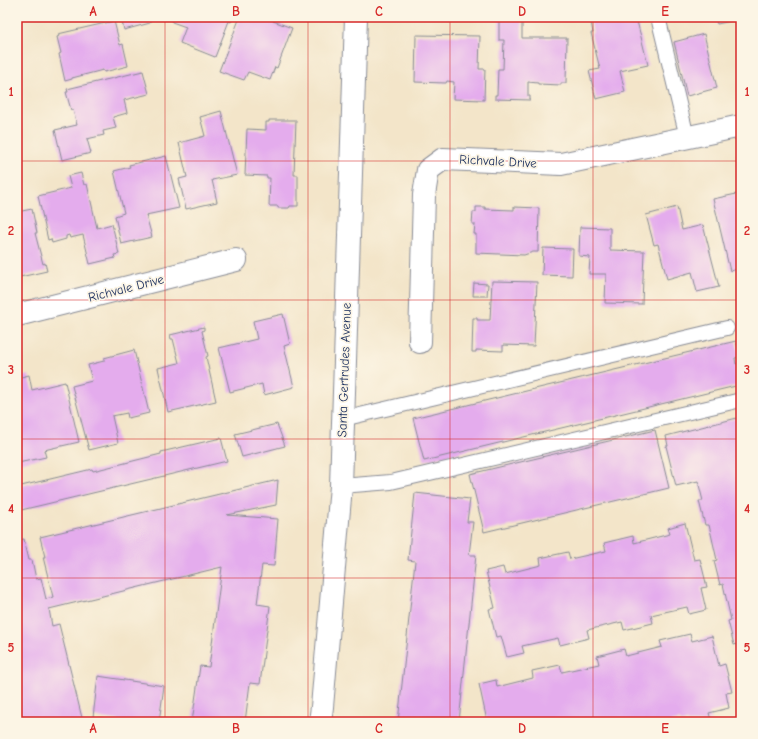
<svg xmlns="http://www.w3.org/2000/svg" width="758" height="739" font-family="'Comic Neue',sans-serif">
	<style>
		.building { fill: #e4aced }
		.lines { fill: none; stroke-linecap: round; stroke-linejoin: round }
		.lane-casing { stroke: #878a94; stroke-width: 16 }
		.street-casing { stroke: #878a94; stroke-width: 24 }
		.secondary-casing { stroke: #878a94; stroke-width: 24 }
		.lane { stroke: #fff; stroke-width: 14 }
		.street { stroke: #fff; stroke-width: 22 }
		.secondary { stroke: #fff; stroke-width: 22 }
		.grid { fill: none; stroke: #d62828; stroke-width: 1; stroke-opacity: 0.55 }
		.labels { text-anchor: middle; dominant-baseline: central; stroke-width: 3.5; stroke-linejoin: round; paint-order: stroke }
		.street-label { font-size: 13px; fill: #1b2f5e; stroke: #fcf5e5 }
		.neatline { fill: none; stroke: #d62828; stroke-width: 1.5 }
		.grid-label { font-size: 13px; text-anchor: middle; font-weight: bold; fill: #d62828 }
	</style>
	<rect width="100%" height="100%" fill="#fcf5e5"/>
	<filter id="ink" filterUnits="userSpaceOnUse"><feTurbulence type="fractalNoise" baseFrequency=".025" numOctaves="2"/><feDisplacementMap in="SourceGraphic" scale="8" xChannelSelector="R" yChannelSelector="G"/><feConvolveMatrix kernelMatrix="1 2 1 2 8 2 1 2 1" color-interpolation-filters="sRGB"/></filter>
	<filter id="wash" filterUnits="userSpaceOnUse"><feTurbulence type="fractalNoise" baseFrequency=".012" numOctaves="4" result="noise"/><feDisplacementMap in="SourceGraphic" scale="16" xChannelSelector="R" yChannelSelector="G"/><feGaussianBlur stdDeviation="0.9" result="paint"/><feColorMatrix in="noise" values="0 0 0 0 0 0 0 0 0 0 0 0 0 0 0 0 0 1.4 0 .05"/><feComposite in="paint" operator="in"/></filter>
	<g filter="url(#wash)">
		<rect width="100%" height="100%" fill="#f3e5c9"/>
		<g id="blocks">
			<path class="building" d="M 121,17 L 149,17 L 150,23 L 124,30 Z
				M 171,17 L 233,17 L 231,22 L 229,21 L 215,57 L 180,43 L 186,27 L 172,22 Z
				M 240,17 L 274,17 L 273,21 L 292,28 L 277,68 L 275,67 L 270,80 L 248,72 L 244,80 L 219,71 Z
				M 499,17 L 522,17 L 522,38 L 567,38 L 566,83 L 561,83 L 561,85 L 538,84 L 538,83 L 528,82 L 528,96 L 530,96 L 530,100 L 495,99 L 495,95 L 497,95 L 498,69 L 503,69 L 504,40 L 499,40 Z
				M 590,17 L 636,17 L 648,65 L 620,71 L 625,92 L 596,99 L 589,71 L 600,69 L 591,33 L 593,33 Z
				M 715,17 L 740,17 L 741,19 L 717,24 Z
				M 114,21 L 120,45 L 123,44 L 128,66 L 104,72 L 103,70 L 72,78 L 72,79 L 65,81 L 59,54 L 61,53 L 57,37 L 59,36 L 58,34 Z
				M 741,31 L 741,53 L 740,53 L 736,32 Z
				M 704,34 L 717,88 L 687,96 L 674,42 Z
				M 416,35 L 480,36 L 479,69 L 485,69 L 484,100 L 453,99 L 454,82 L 447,81 L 446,83 L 415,82 Z
				M 143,71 L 149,94 L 124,100 L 127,113 L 113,117 L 116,128 L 103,131 L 104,135 L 87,139 L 91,153 L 62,160 L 55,130 L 77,125 L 73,110 L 71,110 L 66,92 L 68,92 L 67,89 Z
				M 221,111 L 237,175 L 212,180 L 217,202 L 186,209 L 179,179 L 187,177 L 179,143 L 205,136 L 200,117 Z
				M 269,120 L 296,120 L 294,175 L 298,175 L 298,206 L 290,206 L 289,208 L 278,208 L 278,206 L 269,206 L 270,178 L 267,178 L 267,176 L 245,175 L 247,129 L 266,130 L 266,122 L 269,122 Z
				M 166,156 L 179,208 L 146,215 L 152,237 L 121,244 L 115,216 L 124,213 L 114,171 L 130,167 L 129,165 Z
				M 81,173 L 84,185 L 87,184 L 97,228 L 112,224 L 119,254 L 114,255 L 115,258 L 90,264 L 83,235 L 70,238 L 69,235 L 66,236 L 66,239 L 52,243 L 51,239 L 48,240 L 38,196 L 71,188 L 68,176 Z
				M 741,193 L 741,268 L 730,271 L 713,199 Z
				M 476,207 L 485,207 L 485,209 L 514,210 L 514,207 L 539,208 L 538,252 L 533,252 L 524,255 L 476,253 L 476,234 L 474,234 L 475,224 L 472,224 L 473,212 L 476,212 Z
				M 677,207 L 682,230 L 703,225 L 719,287 L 697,292 L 692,272 L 667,279 L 658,244 L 654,245 L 646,215 Z
				M 32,209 L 37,233 L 35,233 L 43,264 L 45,263 L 47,271 L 20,277 L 20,275 L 17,276 L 17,212 Z
				M 580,227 L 610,228 L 610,250 L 644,251 L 642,304 L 605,303 L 606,274 L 589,274 L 590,257 L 579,256 Z
				M 543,248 L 573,249 L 572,276 L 542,275 Z
				M 492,281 L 537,282 L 534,346 L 503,345 L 503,351 L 476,350 L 476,352 L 472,352 L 473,318 L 477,318 L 477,320 L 490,320 Z
				M 474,283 L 488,284 L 487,296 L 473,296 Z
				M 283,314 L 290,344 L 284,346 L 294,387 L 264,395 L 262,384 L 230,392 L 219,348 L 257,339 L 253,321 Z
				M 204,327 L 204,330 L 202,331 L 208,356 L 206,357 L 216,401 L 168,412 L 158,368 L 179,363 L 173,339 L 171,339 L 170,335 Z
				M 736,341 L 740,357 L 735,358 L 736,364 L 741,362 L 741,370 L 738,370 L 739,374 L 741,373 L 741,380 L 739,380 L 740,385 L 424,461 L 413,418 Z
				M 134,350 L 149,413 L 128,418 L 127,413 L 112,416 L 118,443 L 89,450 L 72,386 L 92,381 L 88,365 L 104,361 L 104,358 Z
				M 29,375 L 32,390 L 65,382 L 79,442 L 44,450 L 46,457 L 18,463 L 17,458 L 17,378 Z
				M 737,418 L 741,433 L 740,657 L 737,644 L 734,645 L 728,621 L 731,620 L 723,584 L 720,585 L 714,561 L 717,560 L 709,525 L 705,525 L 699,501 L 703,501 L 698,481 L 676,486 L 666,446 L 668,446 L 666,436 Z
				M 277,424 L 285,446 L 242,457 L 235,434 Z
				M 655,430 L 669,488 L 484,532 L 470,474 Z
				M 221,438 L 227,461 L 17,511 L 17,487 L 92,469 L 93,471 L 161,454 L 161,452 Z
				M 278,480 L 276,505 L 227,515 L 278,519 L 274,566 L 262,565 L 257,604 L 270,606 L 260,684 L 250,683 L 245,722 L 192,722 L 200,666 L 209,667 L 222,567 L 49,609 L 52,626 L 59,624 L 83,722 L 23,722 L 17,695 L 17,540 L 24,539 L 29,560 L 32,560 L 36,579 L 41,578 L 46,599 L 53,597 L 43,557 L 45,557 L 40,537 Z
				M 415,493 L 470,499 L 467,522 L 473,522 L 469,555 L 476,555 L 459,722 L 398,722 L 415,561 L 408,560 Z
				M 685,523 L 694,560 L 700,559 L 707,587 L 701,588 L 706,610 L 689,614 L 687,607 L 651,615 L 653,623 L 624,630 L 622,622 L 587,630 L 589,638 L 560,645 L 558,638 L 522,646 L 524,653 L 507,657 L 501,636 L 496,637 L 489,609 L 495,608 L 486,571 L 503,567 L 505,574 L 541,565 L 540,558 L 568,552 L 570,559 L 606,551 L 604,543 L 633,536 L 634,543 L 670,534 L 668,528 Z
				M 690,634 L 692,641 L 712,636 L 719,666 L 725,664 L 732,692 L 726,693 L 729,708 L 709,713 L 711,720 L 704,722 L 680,722 L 680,720 L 670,722 L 484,722 L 487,721 L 479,684 L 496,680 L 497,687 L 533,678 L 532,671 L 560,665 L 562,672 L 599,664 L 597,656 L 624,649 L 626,656 L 662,647 L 660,641 Z
				M 98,676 L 164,686 L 159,722 L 130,722 L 93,717 Z"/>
		</g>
	</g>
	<g filter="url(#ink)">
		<use href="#blocks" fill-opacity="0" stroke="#878a94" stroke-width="1"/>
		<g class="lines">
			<defs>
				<path id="lane" d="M 658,17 L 687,137
					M 343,419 L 727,328
					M 341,486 L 391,482 L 741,400"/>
				<path id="street" d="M 17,315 L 236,260
					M 420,342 L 424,195 L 428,170 L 443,159 L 561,164 L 741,126"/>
				<path id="secondary" d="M 320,722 L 322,707 L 341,486 L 356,17"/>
			</defs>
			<use href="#lane" class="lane-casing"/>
			<use href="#street" class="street-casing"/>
			<use href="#secondary" class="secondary-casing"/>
			<use href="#lane" class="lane"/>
			<use href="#street" class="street"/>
			<use href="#secondary" class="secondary"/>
		</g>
	</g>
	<path class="grid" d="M 165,17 L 165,722M 308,17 L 308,722M 450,17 L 450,722M 593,17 L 593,722M 17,161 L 741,161M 17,300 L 741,300M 17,439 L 741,439M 17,578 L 741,578"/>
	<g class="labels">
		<g class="street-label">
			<text transform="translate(498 161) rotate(3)">Richvale Drive</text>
			<text transform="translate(126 288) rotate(-14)">Richvale Drive</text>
			<text transform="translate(344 370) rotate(-88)">Santa Gertrudes Avenue</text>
		</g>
	</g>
	<rect width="758" height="739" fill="none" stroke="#fcf5e5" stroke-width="44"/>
	<rect x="22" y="22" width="714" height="695" class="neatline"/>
	<g class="grid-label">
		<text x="93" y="16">A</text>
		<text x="236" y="16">B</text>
		<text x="379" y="16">C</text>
		<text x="522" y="16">D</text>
		<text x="665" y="16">E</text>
		<text x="11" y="96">1</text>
		<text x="747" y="96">1</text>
		<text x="11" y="235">2</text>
		<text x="747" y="235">2</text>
		<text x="11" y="374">3</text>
		<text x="747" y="374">3</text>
		<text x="11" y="513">4</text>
		<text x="747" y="513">4</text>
		<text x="11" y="652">5</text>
		<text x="747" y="652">5</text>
		<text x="93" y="733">A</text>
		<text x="236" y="733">B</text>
		<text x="379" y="733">C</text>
		<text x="522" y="733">D</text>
		<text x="665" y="733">E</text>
	</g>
</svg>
